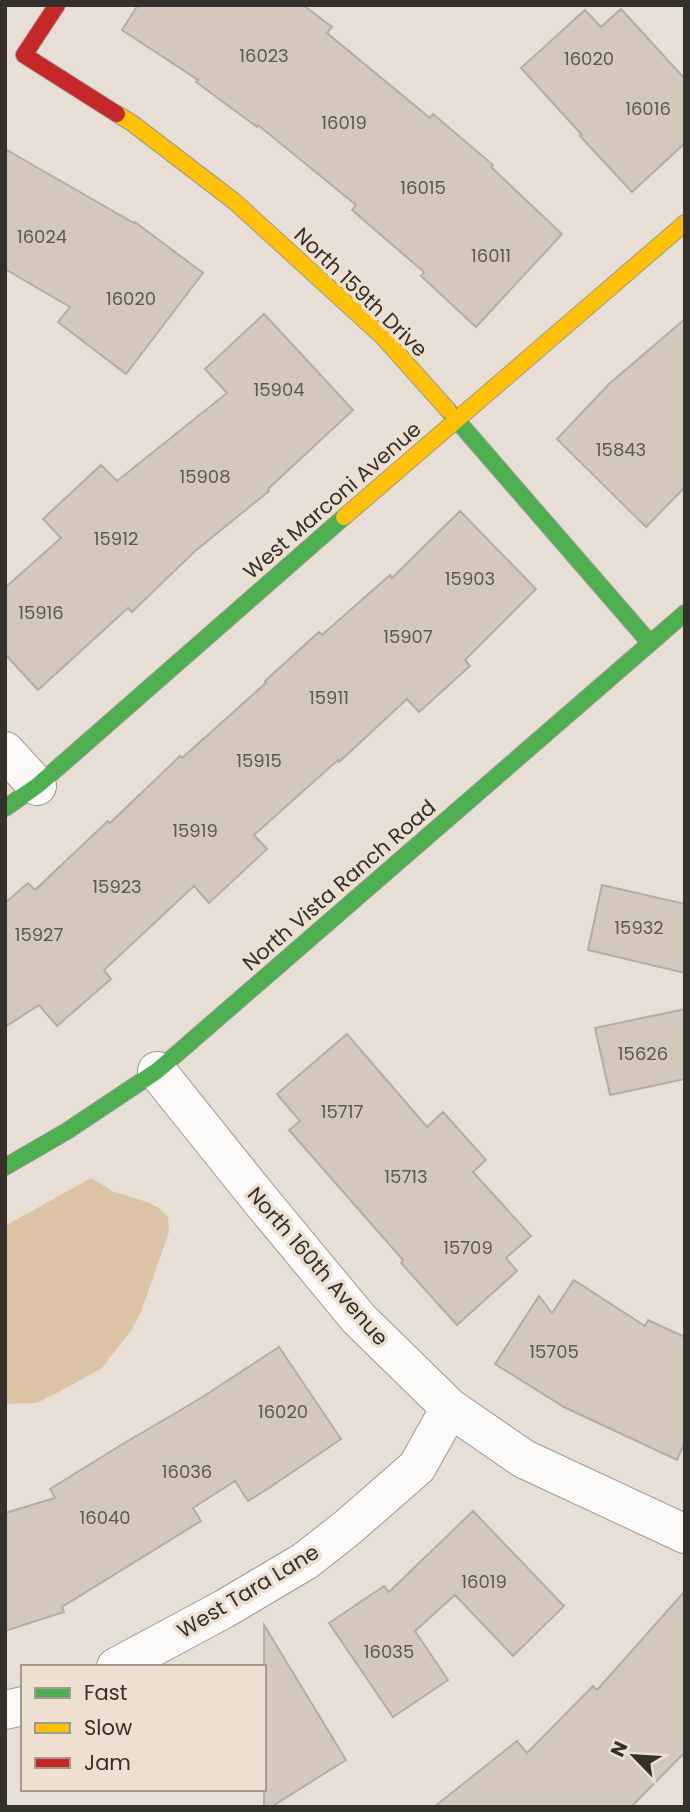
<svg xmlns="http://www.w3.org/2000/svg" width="690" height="1812" font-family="Poppins,sans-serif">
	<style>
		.green { fill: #dcc3a6 }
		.building { fill: #d3c8bb; stroke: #b3ada6; stroke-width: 2 }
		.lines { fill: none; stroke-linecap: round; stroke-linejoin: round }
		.street-casing { stroke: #9e9992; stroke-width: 40 }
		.fast-casing { stroke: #9e9992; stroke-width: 18 }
		.slow-casing { stroke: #9e9992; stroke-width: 18 }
		.jam-casing { stroke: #9e9992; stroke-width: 18 }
		.street { stroke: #fbfaf9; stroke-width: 38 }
		.fast { stroke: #4caf50; stroke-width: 16 }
		.slow { stroke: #ffc107; stroke-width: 16 }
		.jam { stroke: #c62828; stroke-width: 16 }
		.labels { text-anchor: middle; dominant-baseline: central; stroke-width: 7; stroke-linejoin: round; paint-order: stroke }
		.number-label { font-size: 18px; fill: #5e5850 }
		.street-label { font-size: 21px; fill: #35302a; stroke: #ede0d0 }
	</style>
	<rect width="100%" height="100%" fill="#e7dfd6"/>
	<path class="green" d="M 91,1178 L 114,1192 L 147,1202 L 159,1208 L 168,1217 L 169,1232 L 141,1312 L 132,1329 L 102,1368 L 59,1392 L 37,1403 L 5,1404 L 5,1226 Z"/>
	<path class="building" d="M 138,5 L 303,5 L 332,27 L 327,33 L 430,118 L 433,114 L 493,165 L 491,167 L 562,234 L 476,327 L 421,276 L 424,272 L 352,210 L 356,205 L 258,125 L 257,127 L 196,82 L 198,80 L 122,30 Z
		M 621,9 L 685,79 L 685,143 L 632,192 L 580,136 L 582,135 L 521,68 L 585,10 L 601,27 Z
		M 5,149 L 134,223 L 135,222 L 203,273 L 126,374 L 58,322 L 70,307 L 5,269 Z
		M 264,314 L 353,410 L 268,489 L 269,491 L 194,552 L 132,612 L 128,608 L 38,690 L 5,654 L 5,588 L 61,538 L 43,519 L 101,465 L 117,481 L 227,393 L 205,369 Z
		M 685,319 L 685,487 L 646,527 L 557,439 L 609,384 Z
		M 460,511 L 536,589 L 465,660 L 470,666 L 419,712 L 407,699 L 339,762 L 338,760 L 254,835 L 267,849 L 209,903 L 194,886 L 104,970 L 111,979 L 57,1026 L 39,1005 L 5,1027 L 5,903 L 28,883 L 35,890 L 108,821 L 110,823 L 180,756 L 182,758 L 266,683 L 265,681 L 319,632 L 322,635 L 390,575 L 392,578 Z
		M 602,885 L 685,904 L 685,973 L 588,950 Z
		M 685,1009 L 685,1079 L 610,1095 L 595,1028 Z
		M 347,1034 L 427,1127 L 443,1112 L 486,1160 L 473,1172 L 531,1236 L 506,1258 L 517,1271 L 457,1325 L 401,1263 L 403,1260 L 289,1130 L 300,1121 L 277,1094 Z
		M 574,1280 L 645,1326 L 648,1320 L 685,1337 L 685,1442 L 677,1460 L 564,1407 L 495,1364 L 539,1296 L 552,1313 Z
		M 279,1347 L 341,1439 L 269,1488 L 248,1501 L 235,1481 L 193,1508 L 201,1521 L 62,1607 L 64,1612 L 5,1631 L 5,1513 L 55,1498 L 50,1489 L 121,1445 L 201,1398 Z
		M 473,1511 L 564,1606 L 513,1656 L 455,1595 L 415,1631 L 448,1680 L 393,1717 L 329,1623 L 384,1586 L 389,1592 Z
		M 685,1591 L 685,1752 L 631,1807 L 434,1807 L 517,1741 L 527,1753 L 593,1686 L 597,1690 Z
		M 264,1625 L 346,1760 L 271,1807 L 264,1807 Z"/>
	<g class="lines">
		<defs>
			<path id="street" d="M 5,751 L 37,786
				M 157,1071 L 262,1202 L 359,1319 L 450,1408 L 524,1459 L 685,1534
				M 116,1667 L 224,1609 L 305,1561 L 347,1528 L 417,1467 L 450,1408
				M 5,1710 L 23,1706"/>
			<path id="fast" d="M 448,410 L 650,643
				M 5,808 L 37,786 L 344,517
				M 5,1167 L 67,1131 L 157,1071 L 685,613"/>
			<path id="slow" d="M 117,114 L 132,123 L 235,202 L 382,336 L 448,410
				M 344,517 L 685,223"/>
			<path id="jam" d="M 57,5 L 24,55 L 117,114"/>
		</defs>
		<use href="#street" class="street-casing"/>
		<use href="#fast" class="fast-casing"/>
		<use href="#slow" class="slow-casing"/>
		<use href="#jam" class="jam-casing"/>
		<use href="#street" class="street"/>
		<use href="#fast" class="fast"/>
		<use href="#slow" class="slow"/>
		<use href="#jam" class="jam"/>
	</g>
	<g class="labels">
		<g class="number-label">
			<text x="264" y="55">16023</text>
			<text x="589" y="58">16020</text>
			<text x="648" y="108">16016</text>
			<text x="344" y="122">16019</text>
			<text x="423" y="187">16015</text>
			<text x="42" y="236">16024</text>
			<text x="491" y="255">16011</text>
			<text x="131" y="298">16020</text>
			<text x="279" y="389">15904</text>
			<text x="621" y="449">15843</text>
			<text x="205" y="476">15908</text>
			<text x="116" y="538">15912</text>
			<text x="470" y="578">15903</text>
			<text x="41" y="612">15916</text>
			<text x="408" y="636">15907</text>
			<text x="329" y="697">15911</text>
			<text x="259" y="760">15915</text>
			<text x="195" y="830">15919</text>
			<text x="117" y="886">15923</text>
			<text x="639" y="927">15932</text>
			<text x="39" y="934">15927</text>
			<text x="643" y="1053">15626</text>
			<text x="342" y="1111">15717</text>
			<text x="406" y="1176">15713</text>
			<text x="468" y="1247">15709</text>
			<text x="554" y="1351">15705</text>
			<text x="283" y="1411">16020</text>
			<text x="187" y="1471">16036</text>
			<text x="105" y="1517">16040</text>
			<text x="484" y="1581">16019</text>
			<text x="389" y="1651">16035</text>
		</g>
		<g class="street-label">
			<text transform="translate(361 292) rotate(44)">North 159th Drive</text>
			<text transform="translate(332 500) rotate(-41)">West Marconi Avenue</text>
			<text transform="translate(339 885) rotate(-41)">North Vista Ranch Road</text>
			<text transform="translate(318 1266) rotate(49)">North 160th Avenue</text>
			<text transform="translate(248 1591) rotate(-31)">West Tara Lane</text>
		</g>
	</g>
	<rect width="690" height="1812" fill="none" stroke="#35302a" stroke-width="14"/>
	<rect x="21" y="1665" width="245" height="126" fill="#ede0d0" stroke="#a39a8e" stroke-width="2"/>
	<rect x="35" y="1688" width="35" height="10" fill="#4caf50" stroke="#a39a8e" stroke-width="2"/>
	<text x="84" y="1700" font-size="21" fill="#35302a">Fast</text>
	<rect x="35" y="1723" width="35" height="10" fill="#ffc107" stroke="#a39a8e" stroke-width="2"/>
	<text x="84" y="1735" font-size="21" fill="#35302a">Slow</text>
	<rect x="35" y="1758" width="35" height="10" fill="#c62828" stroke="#a39a8e" stroke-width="2"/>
	<text x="84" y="1770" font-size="21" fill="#35302a">Jam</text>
	<g transform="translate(634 1756) rotate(295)" stroke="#ede0d0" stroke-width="5" paint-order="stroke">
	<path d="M0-5L12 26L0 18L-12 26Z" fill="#35302a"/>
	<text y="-10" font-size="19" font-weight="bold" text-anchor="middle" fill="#35302a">N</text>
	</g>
</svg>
